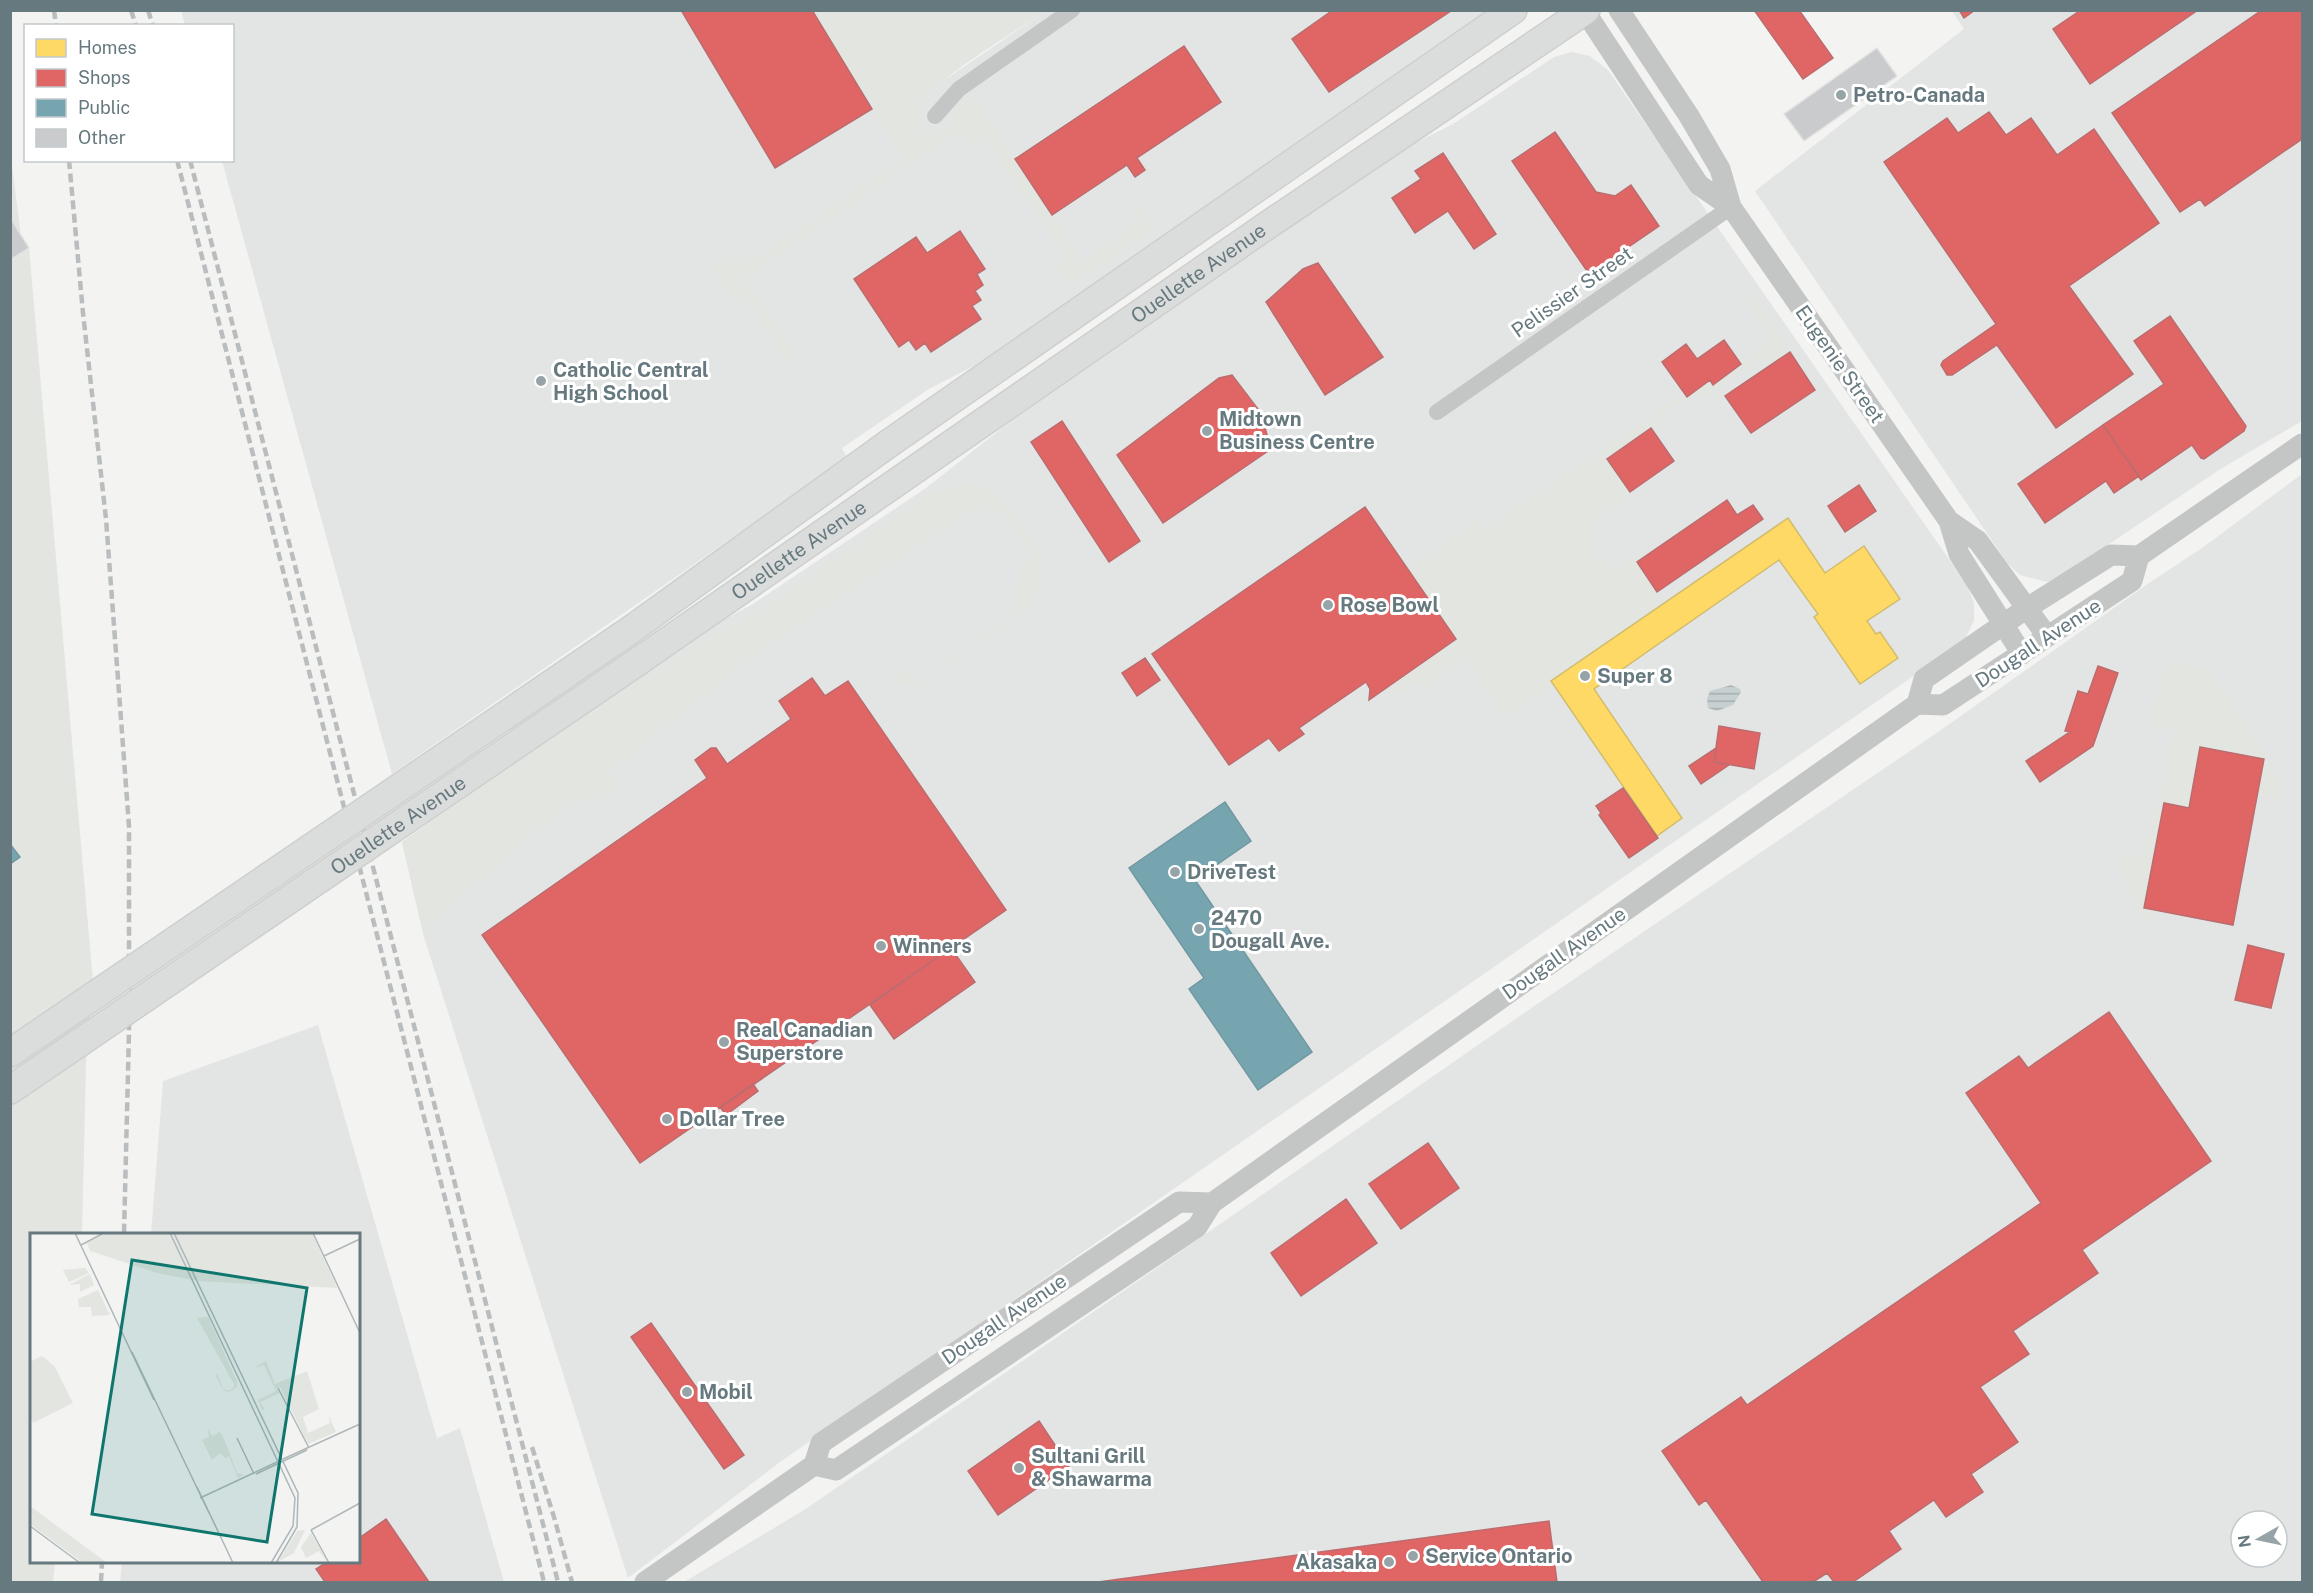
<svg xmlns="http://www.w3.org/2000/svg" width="2313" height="1593" font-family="'Public Sans',sans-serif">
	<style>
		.built { fill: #e3e5e5; fill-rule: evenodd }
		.green { fill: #e2e5e0 }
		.water { fill: url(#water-rules) }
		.homes { fill: #ffd966; stroke: #d1bc6e; stroke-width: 1.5 }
		.shops { fill: #e06666; stroke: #bb6c6e; stroke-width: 1.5 }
		.public { fill: #76a5af; stroke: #7198a1; stroke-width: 1.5 }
		.building { fill: #cacbcc; stroke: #e2e2e2; stroke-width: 1.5 }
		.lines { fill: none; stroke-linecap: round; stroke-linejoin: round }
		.primary-casing { stroke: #cecfcf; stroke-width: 30 }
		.minor { stroke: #c4c6c6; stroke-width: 16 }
		.tertiary { stroke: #c4c6c6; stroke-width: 21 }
		.primary { stroke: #dbdcdc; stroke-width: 27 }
		.rail { stroke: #babdbd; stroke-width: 4.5; stroke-dasharray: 9 4.5; stroke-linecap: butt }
		.primary-bridge-casing { stroke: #cecfcf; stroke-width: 30; stroke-linecap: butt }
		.primary-bridge { stroke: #dbdcdc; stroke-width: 27 }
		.poi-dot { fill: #97a4a7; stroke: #fff; stroke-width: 2 }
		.labels { text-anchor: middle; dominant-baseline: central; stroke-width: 6; stroke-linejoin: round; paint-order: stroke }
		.poi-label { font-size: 20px; font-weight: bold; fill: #66797f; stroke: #fff; text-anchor: start }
		.street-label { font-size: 20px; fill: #66797f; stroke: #fff }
		.inset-road { fill: none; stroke: #aeb7ba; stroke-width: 1.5 }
		.view { fill: #0f766e; fill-opacity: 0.15; stroke: #0f766e; stroke-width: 3 }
		.inset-edge { fill: none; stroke: #66797f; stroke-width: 3 }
	</style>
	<defs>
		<pattern id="water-rules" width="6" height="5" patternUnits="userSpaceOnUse" patternTransform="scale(1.5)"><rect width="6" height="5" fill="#c6d0d0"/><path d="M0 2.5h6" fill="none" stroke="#a5aeae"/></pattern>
	</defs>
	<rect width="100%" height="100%" fill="#f3f3f2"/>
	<path class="built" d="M 181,11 L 812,11 L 881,123 L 1046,11 L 1496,11 L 989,358 L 929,389 L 842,448 L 847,458 L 392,774 L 222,161 L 232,160 L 232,26 L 185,25 Z
		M 1952,11 L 2302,11 L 2302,421 L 2219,470 L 2059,578 L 2046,582 L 2020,575 L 2007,563 L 1755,191 L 1964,29 Z
		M 1572,52 L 1590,56 L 1608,70 L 1967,585 L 1974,603 L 1974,621 L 1964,641 L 780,1462 L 628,1578 L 424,937 L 402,842 L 692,637 L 753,604 L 926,488 L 1046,393 L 1401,150 L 1453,124 L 1554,57 Z
		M 2302,474 L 2302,1582 L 684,1582 L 804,1510 L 1024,1360 L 1527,1011 L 1938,732 L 2152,581 L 2202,548 ZM 2241,1521 L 2277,1521 L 2277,1557 L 2241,1557 Z
		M 318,1025 L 437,1438 L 460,1428 L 504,1582 L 120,1582 L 122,1562 L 358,1562 L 358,1234 L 151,1234 L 163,1081 Z"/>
	<path class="green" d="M 812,11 L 1046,11 C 1020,29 935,78 923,103 C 918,112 921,125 925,134 L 934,136 C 956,121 950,123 959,101 L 974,94 L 1082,261 L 1141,220 L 1133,207 L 1140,203 L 1151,221 L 1152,228 L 1111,259 L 1069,285 L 1064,283 L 1055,268 L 1068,259 L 983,135 L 970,144 L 960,131 L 745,278 L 795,352 L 785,359 L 756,313 L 726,291 L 712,267 L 736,253 L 745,265 L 904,158 L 872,109 Z
		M 10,150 L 21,236 L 29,248 L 93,982 L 86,1063 L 82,1234 L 32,1234 L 32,1562 L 55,1562 L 53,1582 L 10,1582 Z
		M 1753,295 L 1790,352 L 1770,366 L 1764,356 L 1700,400 L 1696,395 L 1681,405 L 1678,403 L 1664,412 L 1666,416 L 1607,459 L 1632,496 L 1589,525 L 1595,537 L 1587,542 L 1599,561 L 1605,557 L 1614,569 L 1634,556 L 1664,603 L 1551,680 L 1554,685 L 1505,717 L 1465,659 L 1428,687 L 1412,684 L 1397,695 L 1390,685 L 1456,639 L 1409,570 L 1478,519 L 1484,529 L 1684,393 L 1710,380 L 1713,384 L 1772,339 L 1742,297 Z
		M 966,482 C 1000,490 1005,503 1024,530 C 1029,537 1037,546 1040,554 C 1047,574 1037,594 1026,610 L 917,685 L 898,686 L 886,680 L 907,667 L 918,681 L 1020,610 L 1010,596 C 1019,586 1021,580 1020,566 L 1033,557 L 999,509 L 987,517 L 979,506 L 764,649 L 610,771 L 621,788 L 603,799 L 583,799 L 565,807 L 425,928 L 424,937 L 402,842 L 650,667 L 653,671 L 768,604 L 928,495 L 943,489 L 964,489 Z
		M 2175,665 C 2194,665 2205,665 2217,681 L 2284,785 L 2279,801 L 2257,795 L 2200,748 L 2189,808 L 2159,802 L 2174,730 L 2151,724 L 2160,678 L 2166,668 Z
		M 2152,808 L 2163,811 L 2153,909 L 2149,923 L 2144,922 C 2131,897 2120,881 2123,851 L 2141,858 Z"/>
	<path class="water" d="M 1731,685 L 1740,689 L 1741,692 L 1733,705 L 1717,711 L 1708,708 L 1707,699 L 1710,691 Z"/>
	<path class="homes" d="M 1788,518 L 1825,573 L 1864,546 L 1900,599 L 1867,621 L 1876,634 L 1880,632 L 1898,658 L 1860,684 L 1814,617 L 1818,614 L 1779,560 L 1594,689 L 1682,818 L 1657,836 L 1551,681 Z"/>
	<path class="shops" d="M 681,10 L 812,10 L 872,109 L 775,168 Z
		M 1333,10 L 1450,10 L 1451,11 L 1329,92 L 1292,39 Z
		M 1754,10 L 1799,10 L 1833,58 L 1803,79 Z
		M 1959,10 L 1975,10 L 1964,18 Z
		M 2081,10 L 2198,10 L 2090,84 L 2053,29 Z
		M 2262,10 L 2302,10 L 2302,139 L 2205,206 L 2200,199 L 2180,212 L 2112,113 Z
		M 1184,46 L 1221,102 L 1137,158 L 1145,170 L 1135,177 L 1127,165 L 1052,215 L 1015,159 Z
		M 1989,112 L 2006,135 L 2031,118 L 2057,155 L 2094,129 L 2159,223 L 2069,286 L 2133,374 L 2056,428 L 1997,345 L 1952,375 L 1947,375 L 1941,365 L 1943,361 L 1996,324 L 1884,162 L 1947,118 L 1958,133 Z
		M 1555,132 L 1596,192 L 1615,196 L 1631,185 L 1659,226 L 1589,274 L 1512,161 Z
		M 1443,153 L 1496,234 L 1474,249 L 1448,211 L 1415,233 L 1392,198 L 1421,179 L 1415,171 Z
		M 960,231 L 985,269 L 977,274 L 983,285 L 975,291 L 981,300 L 972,306 L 981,319 L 931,352 L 925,343 L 916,350 L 909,340 L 899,347 L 854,279 L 916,237 L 927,253 Z
		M 1318,263 L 1383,357 L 1325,395 L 1266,302 L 1303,269 Z
		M 2170,316 L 2246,426 L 2244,431 L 2204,459 L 2201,458 L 2192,445 L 2141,480 L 2103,425 L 2164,384 L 2134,341 Z
		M 1724,340 L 1741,364 L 1713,385 L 1710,380 L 1687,397 L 1662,362 L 1686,344 L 1697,359 Z
		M 1790,352 L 1815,390 L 1751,433 L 1725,396 Z
		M 1232,375 L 1261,413 L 1271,449 L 1163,523 L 1117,455 L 1219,378 Z
		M 1062,421 L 1140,541 L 1109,562 L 1031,442 Z
		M 2103,425 L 2139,476 L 2114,493 L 2106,481 L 2045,523 L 2018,484 Z
		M 1651,428 L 1674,461 L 1630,492 L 1607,459 Z
		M 1859,485 L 1876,511 L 1845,532 L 1828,506 Z
		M 1727,500 L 1737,515 L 1753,505 L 1763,519 L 1657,592 L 1637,562 Z
		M 1365,507 L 1456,639 L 1369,700 L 1370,689 L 1366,682 L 1299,728 L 1304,734 L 1279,751 L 1269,738 L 1229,765 L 1152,654 Z
		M 1145,658 L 1160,680 L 1137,696 L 1122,673 Z
		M 2098,666 L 2118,673 L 2093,746 L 2040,782 L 2026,761 L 2070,732 L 2065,731 L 2078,691 L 2088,694 Z
		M 812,678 L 825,696 L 848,681 L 1006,910 L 640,1163 L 482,935 L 707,778 L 695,760 L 711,748 L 716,748 L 727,764 L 791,719 L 779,701 Z
		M 1719,726 L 1760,733 L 1754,769 L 1714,762 Z
		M 2200,747 L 2264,759 L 2233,925 L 2144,908 L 2164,803 L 2189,808 Z
		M 1716,748 L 1714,762 L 1729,765 L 1701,784 L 1689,766 Z
		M 1623,788 L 1658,838 L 1629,858 L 1599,815 L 1601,813 L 1596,806 Z
		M 2248,945 L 2284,954 L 2271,1008 L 2235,1000 Z
		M 951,948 L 975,982 L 894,1039 L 870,1005 Z
		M 2109,1012 L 2211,1161 L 2082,1250 L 2098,1273 L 2013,1331 L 2029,1354 L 1980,1387 L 2018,1442 L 1971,1474 L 1983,1492 L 1946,1517 L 1934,1500 L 1889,1531 L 1901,1549 L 1853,1582 L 1834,1582 L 1827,1573 L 1813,1582 L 1763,1582 L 1706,1500 L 1699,1505 L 1662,1451 L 1741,1397 L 1747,1405 L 2041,1203 L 1966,1093 L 2019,1056 L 2028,1068 Z
		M 753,1084 L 758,1091 L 726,1115 L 720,1107 Z
		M 1428,1143 L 1459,1188 L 1401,1229 L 1369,1184 Z
		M 1346,1199 L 1377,1243 L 1301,1296 L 1271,1253 Z
		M 651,1323 L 744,1455 L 724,1469 L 631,1337 Z
		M 1039,1421 L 1069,1466 L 998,1515 L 968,1471 Z
		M 386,1519 L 429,1582 L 325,1582 L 316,1569 L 327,1562 L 358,1562 L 358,1539 Z
		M 1549,1521 L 1557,1582 L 1098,1582 Z"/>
	<path class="public" d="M 1225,802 L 1251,841 L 1195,880 L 1312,1052 L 1258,1090 L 1189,989 L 1204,978 L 1129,868 Z
		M 10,844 L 20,857 L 10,864 Z"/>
	<path class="building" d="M 1877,48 L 1897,76 L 1804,141 L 1784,114 Z
		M 10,217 L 29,248 L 10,260 Z"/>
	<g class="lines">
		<defs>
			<g id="primary">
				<path d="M 632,629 L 888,444 L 1513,10"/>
				<path id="s1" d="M 646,656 L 1259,231 L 1586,10"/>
				<path d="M 10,1053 L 76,1008"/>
				<path d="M 10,1090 L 76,1045"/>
			</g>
		</defs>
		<use href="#primary" class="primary-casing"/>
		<path class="minor" d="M 935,116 L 959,89 L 1072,10
			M 1437,412 L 1731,207"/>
		<path class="tertiary" d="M 1584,10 L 1699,185 L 1731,207 L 1949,521 L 1959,554 L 2022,654
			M 1619,10 L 1689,116 L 1720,169 L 1731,207
			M 1949,521 L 1978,541 L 2047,636
			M 1917,704 L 1924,679 L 2027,608 L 2111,555 L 2139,556 L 2302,444
			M 814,1465 L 836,1470 L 1197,1227 L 1212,1203 L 1917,704 L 1943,705 L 2132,581 L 2139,556
			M 645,1582 L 814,1465 L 821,1443 L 1179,1202 L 1212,1203"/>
		<use href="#primary" class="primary"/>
		<path class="rail" d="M 54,10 L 56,26
			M 131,10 L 136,26
			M 148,10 L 153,26
			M 69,160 L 83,313 L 106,519 L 129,826 L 129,1032 L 124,1234
			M 177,160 L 544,1582
			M 190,160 L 558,1582
			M 532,1447 L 554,1517 L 572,1582
			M 101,1582 L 102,1562"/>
		<defs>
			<g id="primary-bridge">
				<path d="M 76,1008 L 632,629"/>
				<path id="s2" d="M 76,1045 L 646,656"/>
			</g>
		</defs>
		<use href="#primary-bridge" class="primary-bridge-casing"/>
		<use href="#primary-bridge" class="primary-bridge"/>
	</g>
	<g class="poi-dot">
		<circle cx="1841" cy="95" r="6"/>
		<circle cx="541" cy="381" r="6"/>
		<circle cx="1207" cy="431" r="6"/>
		<circle cx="1328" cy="605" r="6"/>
		<circle cx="1585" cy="676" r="6"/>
		<circle cx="1175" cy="872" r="6"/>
		<circle cx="1199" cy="929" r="6"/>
		<circle cx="881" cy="946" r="6"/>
		<circle cx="724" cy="1042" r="6"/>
		<circle cx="667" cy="1119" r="6"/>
		<circle cx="687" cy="1392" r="6"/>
		<circle cx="1019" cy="1468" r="6"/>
		<circle cx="1413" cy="1556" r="6"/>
		<circle cx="1389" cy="1562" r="6"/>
	</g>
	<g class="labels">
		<g class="poi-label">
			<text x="1853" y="95">Petro-Canada</text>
			<text x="553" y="370">Catholic Central<tspan x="553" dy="23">High School</tspan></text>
			<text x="1219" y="419">Midtown<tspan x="1219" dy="23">Business Centre</tspan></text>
			<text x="1340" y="605">Rose Bowl</text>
			<text x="1597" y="676">Super 8</text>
			<text x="1187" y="872">DriveTest</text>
			<text x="1211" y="918">2470<tspan x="1211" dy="23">Dougall Ave.</tspan></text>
			<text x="893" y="946">Winners</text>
			<text x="736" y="1030">Real Canadian<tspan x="736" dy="23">Superstore</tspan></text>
			<text x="679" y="1119">Dollar Tree</text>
			<text x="699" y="1392">Mobil</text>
			<text x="1031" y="1456">Sultani Grill<tspan x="1031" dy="23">&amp; Shawarma</tspan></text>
			<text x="1425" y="1556">Service Ontario</text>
			<text x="1377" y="1562" text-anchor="end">Akasaka</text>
		</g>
		<g class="street-label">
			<text stroke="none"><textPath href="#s1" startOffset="672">Ouellette Avenue</textPath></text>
			<text transform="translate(1572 292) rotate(-35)">Pelissier Street</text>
			<text transform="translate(1840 364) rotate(55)">Eugenie Street</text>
			<text stroke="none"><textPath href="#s1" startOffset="186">Ouellette Avenue</textPath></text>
			<text transform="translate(2038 643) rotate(-33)">Dougall Avenue</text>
			<text stroke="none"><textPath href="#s2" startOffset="390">Ouellette Avenue</textPath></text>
			<text transform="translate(1564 953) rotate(-35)">Dougall Avenue</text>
			<text transform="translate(1004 1319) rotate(-34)">Dougall Avenue</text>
		</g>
	</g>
	<g transform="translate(30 1233)">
		<rect width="330" height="330" fill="#f3f3f2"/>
		<path d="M 77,0 L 282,0 L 307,55 L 168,48 L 127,40 L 60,18 L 57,10 ZM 55,35 L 59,40 L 39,49 L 33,37 ZM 60,41 L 64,52 L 50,59 L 50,51 L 39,52 ZM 68,57 L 80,82 L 62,83 L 61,74 L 49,74 L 48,66 ZM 178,84 L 207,148 L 207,154 L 199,159 L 193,157 L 186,143 L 187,140 L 193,156 L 199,158 L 205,153 L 167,85 ZM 12,123 L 25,134 L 43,170 L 3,190 L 0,183 L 0,129 ZM 236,128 L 245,151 L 277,138 L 289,176 L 273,184 L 278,200 L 300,190 L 299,183 L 306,199 L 278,211 L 250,154 L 246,155 L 250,160 L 230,169 L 235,176 L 232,177 L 228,167 L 246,158 L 234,132 L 224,135 ZM 178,195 L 182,203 L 190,199 L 195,208 L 207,240 L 214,242 L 208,245 L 199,223 L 195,225 L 190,220 L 182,227 L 172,207 L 179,204 ZM 275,297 L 264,320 L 248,329 L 267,298 ZM 281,300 L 298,330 L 289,318 L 276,325 L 271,314 Z" fill="#e2e5e0"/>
		<path d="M 0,273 L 77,330 L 53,330 L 0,291 Z" fill="#e2e5e0"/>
		<path class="inset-road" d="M 45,0 L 124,167M 140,0 L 265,265 L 263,293 L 241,330M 144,0 L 268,260 L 267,294 L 246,330M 283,0 L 330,100M 51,12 L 74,0M 294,23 L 330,6M 102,119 L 179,280M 248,155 L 279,215M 207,205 L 224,241M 253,226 L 330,191M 226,241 L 277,217M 167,254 L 203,330M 170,265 L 247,229M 0,293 L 50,330M 281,297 L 330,270M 281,297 L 299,330"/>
		<path class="view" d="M 102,27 L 277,55 L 237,309 L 62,281 Z"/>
		<rect width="330" height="330" class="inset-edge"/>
	</g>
	<rect width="2313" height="1593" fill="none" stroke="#66797f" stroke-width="24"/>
	<rect x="24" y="24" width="210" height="138" fill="#ffffff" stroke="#c2c9cc" stroke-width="1.5"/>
	<rect x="36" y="39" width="30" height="18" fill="#ffd966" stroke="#c2c9cc" stroke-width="1.5"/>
	<text x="78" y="54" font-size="18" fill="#66797f">Homes</text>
	<rect x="36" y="69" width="30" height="18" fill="#e06666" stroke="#c2c9cc" stroke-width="1.5"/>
	<text x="78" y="84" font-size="18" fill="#66797f">Shops</text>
	<rect x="36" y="99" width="30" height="18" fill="#76a5af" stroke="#c2c9cc" stroke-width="1.5"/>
	<text x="78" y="114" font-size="18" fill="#66797f">Public</text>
	<rect x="36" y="129" width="30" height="18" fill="#cacbcc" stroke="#c2c9cc" stroke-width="1.5"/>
	<text x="78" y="144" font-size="18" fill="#66797f">Other</text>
	<g transform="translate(2259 1539) rotate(261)"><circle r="28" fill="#ffffff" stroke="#c2c9cc" stroke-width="1.5"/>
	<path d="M0-4.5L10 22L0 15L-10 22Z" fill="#97a4a7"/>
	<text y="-9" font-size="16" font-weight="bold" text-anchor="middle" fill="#66797f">N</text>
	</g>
</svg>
